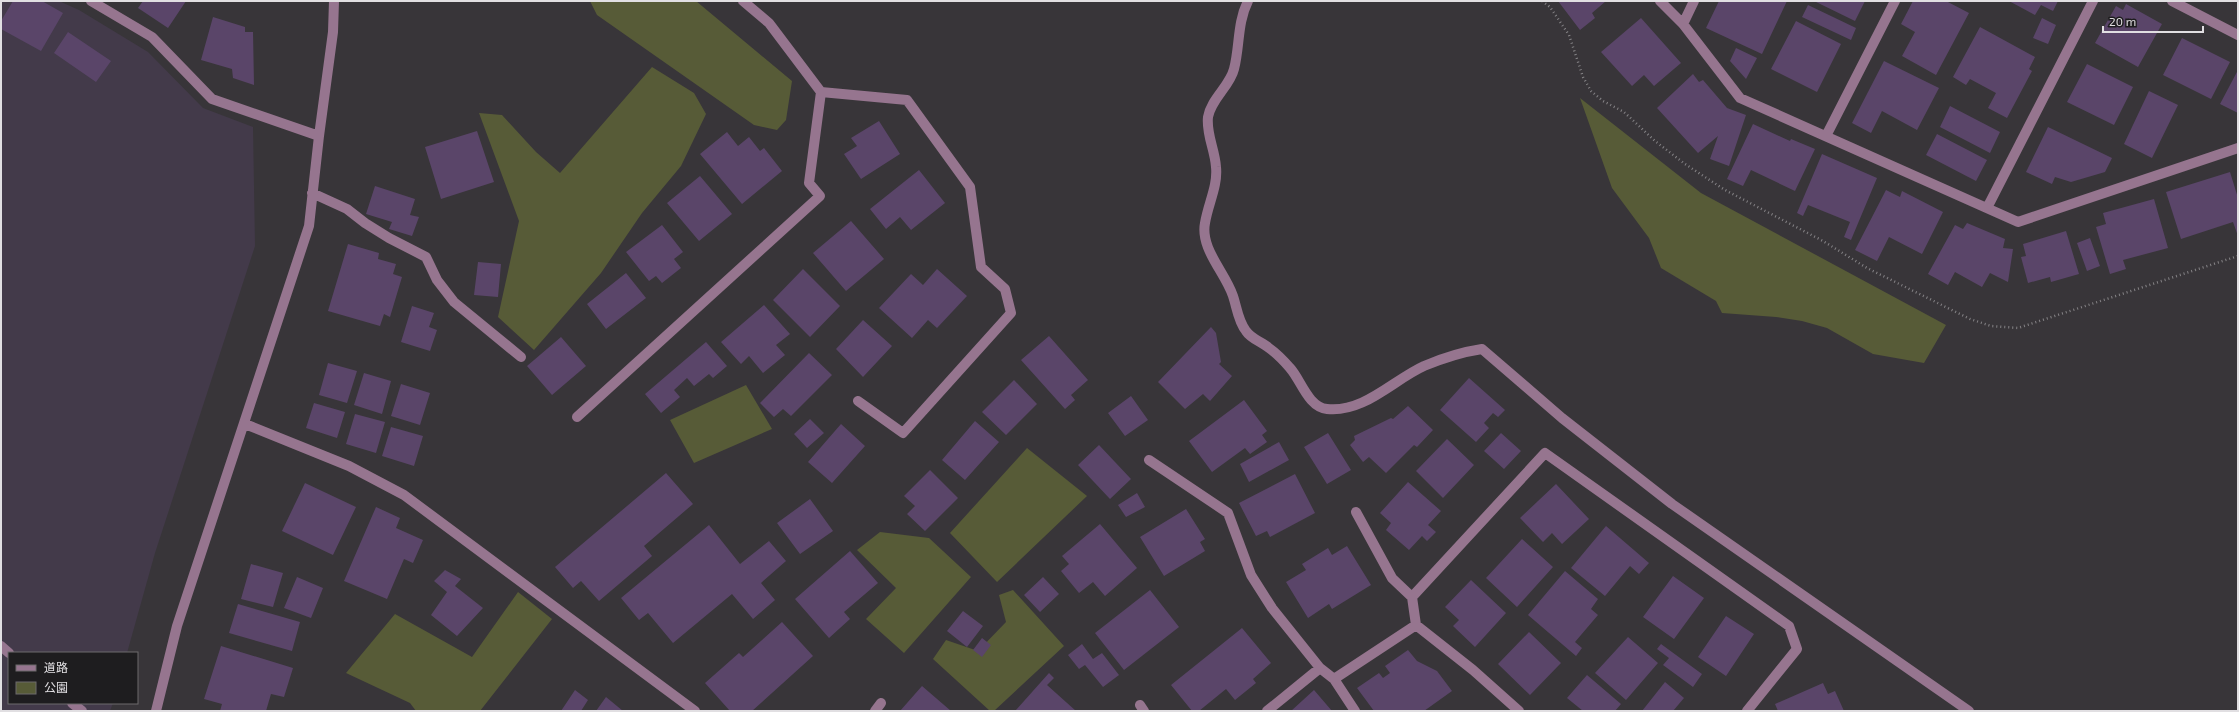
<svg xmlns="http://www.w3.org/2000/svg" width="2239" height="712" font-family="'Exo 2','Noto Sans JP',sans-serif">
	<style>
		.education { fill: #433a4a }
		.green { fill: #575b37 }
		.building { fill: #5a4569 }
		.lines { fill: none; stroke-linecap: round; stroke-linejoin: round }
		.path { stroke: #858386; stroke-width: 2.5; stroke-dasharray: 1 3; stroke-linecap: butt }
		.minor { stroke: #96758f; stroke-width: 10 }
	</style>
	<rect width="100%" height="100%" fill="#383539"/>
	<path class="education" d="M 1,1 L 59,1 L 79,10 L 148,52 L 203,108 L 253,127 L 255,246 L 155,553 L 127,653 L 9,653 L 9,703 L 113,703 L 110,711 L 1,711 Z"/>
	<path class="green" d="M 590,1 L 696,1 L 792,81 L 786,120 L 777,130 L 754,125 L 597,15 Z
		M 652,67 L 694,93 L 706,114 L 681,166 L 642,213 L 601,273 L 534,350 L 498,317 L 519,221 L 479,113 L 502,115 L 536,152 L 560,173 Z
		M 1580,98 L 1701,193 L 1946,325 L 1924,363 L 1873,354 L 1827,328 L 1802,321 L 1776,317 L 1722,313 L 1716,301 L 1661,268 L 1649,238 L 1612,188 Z
		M 746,385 L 772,429 L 694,463 L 670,420 Z
		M 1027,448 L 1087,496 L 997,582 L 950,533 Z
		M 880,532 L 929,538 L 971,577 L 904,653 L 866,619 L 896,588 L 857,550 Z
		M 1013,590 L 1064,646 L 994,711 L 990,711 L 933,659 L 946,640 L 978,651 L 1006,622 L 999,595 Z
		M 518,592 L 552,619 L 480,711 L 416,711 L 410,703 L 346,673 L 395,614 L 472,657 Z"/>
	<path class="building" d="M 13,1 L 42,1 L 63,13 L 41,51 L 1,29 L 1,21 Z
		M 143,1 L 186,1 L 168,28 L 138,8 Z
		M 1558,1 L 1606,1 L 1592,13 L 1595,18 L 1580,30 Z
		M 1719,1 L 1787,1 L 1762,54 L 1706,28 Z
		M 1814,1 L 1865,1 L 1855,21 Z
		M 1913,1 L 1946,1 L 1969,13 L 1936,75 L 1902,56 L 1915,32 L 1901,24 Z
		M 2009,1 L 2058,1 L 2053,11 L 2041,5 L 2035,15 Z
		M 2126,4 L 2162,24 L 2138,67 L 2095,43 L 2116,6 L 2123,10 Z
		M 1808,5 L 1856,28 L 1851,40 L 1802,17 Z
		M 213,17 L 245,27 L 245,32 L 253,32 L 254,85 L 233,78 L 232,69 L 201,60 Z
		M 1641,18 L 1681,63 L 1654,86 L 1644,75 L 1632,86 L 1601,52 Z
		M 2042,18 L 2056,25 L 2048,44 L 2033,38 Z
		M 1796,21 L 1841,44 L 1817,92 L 1771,69 Z
		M 1980,27 L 2035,57 L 2029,69 L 2032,71 L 2007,118 L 1988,108 L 1996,93 L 1970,79 L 1966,85 L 1953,77 Z
		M 68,32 L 111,61 L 96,82 L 54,53 Z
		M 2182,38 L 2230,62 L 2211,99 L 2163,75 Z
		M 1736,48 L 1757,58 L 1746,79 L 1730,61 Z
		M 1884,61 L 1939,88 L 1917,130 L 1882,111 L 1871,133 L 1852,123 Z
		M 2087,64 L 2133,87 L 2114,125 L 2067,102 Z
		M 2238,70 L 2238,113 L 2220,104 Z
		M 1693,74 L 1699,82 L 1703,80 L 1727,108 L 1746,115 L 1729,166 L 1710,159 L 1718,136 L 1698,153 L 1657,108 Z
		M 2149,91 L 2178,105 L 2152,158 L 2124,144 Z
		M 1950,106 L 2000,132 L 1990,153 L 1940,127 Z
		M 879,121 L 900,154 L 861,179 L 844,154 L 857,146 L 851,138 Z
		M 1753,124 L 1790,141 L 1791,139 L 1815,149 L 1795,191 L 1751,170 L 1743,186 L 1727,179 Z
		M 2048,127 L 2112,158 L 2105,172 L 2071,182 L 2055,177 L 2052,184 L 2026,172 Z
		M 477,131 L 494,182 L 441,199 L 425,147 Z
		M 727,132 L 738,146 L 749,137 L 760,151 L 764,148 L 782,171 L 742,204 L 700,154 Z
		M 1937,134 L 1987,160 L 1976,181 L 1926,155 Z
		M 1822,154 L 1877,178 L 1851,240 L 1844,237 L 1850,222 L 1808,205 L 1803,216 L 1797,213 Z
		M 919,170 L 945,203 L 911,230 L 900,217 L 886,229 L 870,209 Z
		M 2230,172 L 2238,198 L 2238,236 L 2233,222 L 2181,239 L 2166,192 Z
		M 700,176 L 732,214 L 699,241 L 667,203 Z
		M 375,186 L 415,199 L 410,215 L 419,217 L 412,236 L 389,229 L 392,222 L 366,214 Z
		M 1886,190 L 1900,197 L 1902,191 L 1943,212 L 1922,254 L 1889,237 L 1877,261 L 1855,250 Z
		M 2154,199 L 2168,248 L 2123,260 L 2126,269 L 2110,274 L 2096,227 L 2106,224 L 2103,213 Z
		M 851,221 L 884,259 L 846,291 L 813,253 Z
		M 1967,223 L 2005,239 L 2003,248 L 2013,249 L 2008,282 L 1990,273 L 1982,287 L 1955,272 L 1948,285 L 1928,274 L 1955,225 L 1963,229 Z
		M 662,225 L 683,252 L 674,259 L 681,268 L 662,283 L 656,276 L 649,281 L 626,252 Z
		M 2066,231 L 2079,274 L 2051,282 L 2050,277 L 2028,283 L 2021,257 L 2026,256 L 2023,244 Z
		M 2090,238 L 2100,266 L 2087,271 L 2077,243 Z
		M 348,244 L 379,253 L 378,259 L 396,264 L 393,274 L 402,277 L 390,317 L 384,314 L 380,326 L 328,311 Z
		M 478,262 L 501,264 L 498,297 L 474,295 Z
		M 803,269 L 840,306 L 810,337 L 773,300 Z
		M 937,269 L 967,296 L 937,328 L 928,320 L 912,338 L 879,308 L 911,274 L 923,285 Z
		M 626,273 L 646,298 L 606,329 L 587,304 Z
		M 764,305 L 790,334 L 776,345 L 785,355 L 763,373 L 749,356 L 741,364 L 721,342 Z
		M 412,306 L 434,313 L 429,327 L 437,330 L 430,351 L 401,342 Z
		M 863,320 L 892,346 L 863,377 L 836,349 Z
		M 1211,327 L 1216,333 L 1221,362 L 1219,364 L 1232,376 L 1210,401 L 1203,394 L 1185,409 L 1158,382 Z
		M 1049,336 L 1088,380 L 1071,395 L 1075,400 L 1065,409 L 1021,360 Z
		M 561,337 L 586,366 L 552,395 L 527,366 Z
		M 706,342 L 727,366 L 713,378 L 709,374 L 694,386 L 687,378 L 674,390 L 680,397 L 661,413 L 645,394 Z
		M 809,353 L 832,375 L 791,416 L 783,409 L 774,417 L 760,403 Z
		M 328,363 L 357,371 L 347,403 L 319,395 Z
		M 364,373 L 391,381 L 382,414 L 354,405 Z
		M 1469,378 L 1505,410 L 1498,417 L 1493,413 L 1484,423 L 1489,428 L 1476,442 L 1440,410 Z
		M 1014,380 L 1037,404 L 1006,435 L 982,412 Z
		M 401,384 L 430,393 L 420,425 L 391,416 Z
		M 1131,396 L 1148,420 L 1125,436 L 1108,413 Z
		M 1244,400 L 1267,431 L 1262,435 L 1267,442 L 1250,454 L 1245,448 L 1212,472 L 1189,441 Z
		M 314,403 L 345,412 L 337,438 L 306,428 Z
		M 1408,406 L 1433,430 L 1417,447 L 1414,445 L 1386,473 L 1369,457 L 1363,462 L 1350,445 L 1355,440 L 1354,436 L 1391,418 L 1393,419 Z
		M 355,414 L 385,422 L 376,453 L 346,444 Z
		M 810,419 L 824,433 L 807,448 L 794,434 Z
		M 975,421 L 999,442 L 965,480 L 942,460 Z
		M 841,424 L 865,446 L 832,483 L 808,462 Z
		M 391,427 L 423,436 L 414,466 L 382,456 Z
		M 1328,433 L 1351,470 L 1327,484 L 1304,447 Z
		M 1501,433 L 1521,451 L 1504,469 L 1484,451 Z
		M 1447,439 L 1474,465 L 1443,498 L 1416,471 Z
		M 1279,442 L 1289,460 L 1249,482 L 1240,464 Z
		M 1099,445 L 1131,479 L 1110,499 L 1078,465 Z
		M 930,470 L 958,498 L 925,531 L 907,514 L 915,506 L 904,496 Z
		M 666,473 L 693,504 L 644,546 L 652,556 L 599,601 L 581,581 L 573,588 L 555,567 Z
		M 1295,474 L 1315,513 L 1270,537 L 1267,531 L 1256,536 L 1239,503 Z
		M 1408,482 L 1441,511 L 1428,525 L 1436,532 L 1427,541 L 1422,536 L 1409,550 L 1386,530 L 1391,523 L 1380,513 Z
		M 305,483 L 356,507 L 333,555 L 282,531 Z
		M 1556,484 L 1589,519 L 1562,544 L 1552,533 L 1543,542 L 1520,518 Z
		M 1137,493 L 1145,507 L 1126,517 L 1118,505 Z
		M 810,499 L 833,531 L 800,554 L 777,523 Z
		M 376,507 L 400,518 L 396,528 L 423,540 L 413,563 L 404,559 L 387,599 L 344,581 Z
		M 1186,509 L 1205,539 L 1200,542 L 1205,551 L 1164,576 L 1140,537 Z
		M 1100,524 L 1137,568 L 1105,596 L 1093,582 L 1079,593 L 1061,571 L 1069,564 L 1062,556 Z
		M 709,525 L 740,564 L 769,541 L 786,561 L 761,583 L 775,600 L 753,619 L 732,594 L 673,643 L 648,613 L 639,620 L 621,598 Z
		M 1606,526 L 1649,563 L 1639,574 L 1630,566 L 1605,596 L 1571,568 Z
		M 1522,539 L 1553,567 L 1517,607 L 1486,578 Z
		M 1347,546 L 1371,585 L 1332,609 L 1329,604 L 1308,618 L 1286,582 L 1306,570 L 1302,564 L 1328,548 L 1332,555 Z
		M 850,551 L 878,583 L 844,612 L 850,619 L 829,638 L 795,599 Z
		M 251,564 L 283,573 L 273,607 L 241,599 Z
		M 445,570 L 461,579 L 455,586 L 483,608 L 457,636 L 431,615 L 447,592 L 434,581 Z
		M 1565,571 L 1598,599 L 1591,609 L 1598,615 L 1575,642 L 1582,648 L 1576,656 L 1528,615 Z
		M 1673,576 L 1704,598 L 1674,639 L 1643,617 Z
		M 297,577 L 323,588 L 311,618 L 284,608 Z
		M 1043,577 L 1059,594 L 1040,612 L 1024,595 Z
		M 1471,580 L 1506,613 L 1475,647 L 1453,626 L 1459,620 L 1445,607 Z
		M 1150,590 L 1179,627 L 1124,670 L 1095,633 Z
		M 238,604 L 300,622 L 292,651 L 229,633 Z
		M 963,611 L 983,626 L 967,647 L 947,631 Z
		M 1726,616 L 1754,634 L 1726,676 L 1698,657 Z
		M 782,622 L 813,656 L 752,711 L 730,711 L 705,683 L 739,653 L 743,657 Z
		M 1242,628 L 1271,663 L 1253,679 L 1256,683 L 1235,700 L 1226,689 L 1199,711 L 1192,711 L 1171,685 Z
		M 1529,632 L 1561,663 L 1530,695 L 1498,664 Z
		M 1628,637 L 1658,663 L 1626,700 L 1595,673 Z
		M 982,638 L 991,645 L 982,657 L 973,650 Z
		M 1082,644 L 1093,659 L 1102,653 L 1119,675 L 1103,687 L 1085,665 L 1079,669 L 1068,655 Z
		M 1661,644 L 1702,674 L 1693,687 L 1663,665 L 1669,658 L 1657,649 Z
		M 221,646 L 293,668 L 284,697 L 271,694 L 266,711 L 220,711 L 222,704 L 204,699 Z
		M 1408,650 L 1417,661 L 1437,671 L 1452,691 L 1424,711 L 1374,711 L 1357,688 L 1379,673 L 1383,678 L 1390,673 L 1385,666 Z
		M 1049,673 L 1054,678 L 1047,685 L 1076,711 L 1015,711 Z
		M 1587,675 L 1621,704 L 1615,711 L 1583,711 L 1567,698 Z
		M 1665,682 L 1684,698 L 1673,711 L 1642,711 Z
		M 1823,683 L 1828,694 L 1835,691 L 1844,711 L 1778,711 L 1775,704 Z
		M 922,686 L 951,711 L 900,711 Z
		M 575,690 L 588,700 L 581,711 L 561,711 Z
		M 1314,690 L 1332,711 L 1291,711 Z
		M 606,697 L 623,711 L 596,711 Z"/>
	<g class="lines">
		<path class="path" d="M 1542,1 L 1550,7 L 1569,35 L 1583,77 L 1591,91 L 1603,101 L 1624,112 L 1655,141 L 1685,164 L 1725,190 L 1823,241 L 1867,268 L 1970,319 L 1991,326 L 2018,328 L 2238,256"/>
		<path class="minor" d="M 91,1 L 152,37 L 212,99 L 319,136
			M 1248,1 C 1237,23 1240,46 1234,69 C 1230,86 1211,99 1208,117 C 1206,134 1215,150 1216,167 C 1218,186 1208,204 1205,223 C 1200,249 1225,272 1233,296 C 1237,308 1238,321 1246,331 C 1251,339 1262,342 1269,348 C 1276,353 1284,361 1290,368 C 1301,380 1308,407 1327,409 C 1364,413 1393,380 1424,366 C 1443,358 1462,352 1482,349 L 1562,418 L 1672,504 L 1969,711
			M 1660,1 L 1683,24 L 1740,98 L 2018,222 L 2238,148
			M 2172,1 L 2238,35
			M 1683,24 L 1694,1
			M 821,92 L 907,100 L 970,187 L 981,267 L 1005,289 L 1011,313 L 903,433 L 858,401
			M 1826,136 L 1895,1
			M 312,193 L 347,209 L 365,223 L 389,238 L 426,257 L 437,280 L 454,302 L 521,357
			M 1987,208 L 2093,1
			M 577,417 L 820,196 L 809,183 L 821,92 L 769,23 L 743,1
			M 245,424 L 349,466 L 404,495 L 695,711
			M 1149,460 L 1228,513 L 1251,575 L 1272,608 L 1320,668
			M 1412,597 L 1545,453 L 1789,626 L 1797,649 L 1747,711
			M 1416,625 L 1473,670 L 1519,711
			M 1,646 L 9,653
			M 1334,679 L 1355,711
			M 72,703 L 82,711
			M 1140,705 L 1144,711
			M 156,711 L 177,626 L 309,226 L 319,136 L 333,32 L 334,1
			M 875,711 L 881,703
			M 1267,711 L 1320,668 L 1334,679 L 1416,625 L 1412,597 L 1392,578 L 1356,512"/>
	</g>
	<rect width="2239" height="712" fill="none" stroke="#e1dfe2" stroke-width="4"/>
	<rect x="8" y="652" width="130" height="52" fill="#1e1d1f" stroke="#6c6b6d"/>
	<rect x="16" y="665" width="20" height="6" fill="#96758f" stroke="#6c6b6d"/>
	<text x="44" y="672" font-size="12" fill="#e1dfe2">道路</text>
	<rect x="16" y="682" width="20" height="12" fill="#575b37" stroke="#6c6b6d"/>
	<text x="44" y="692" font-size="12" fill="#e1dfe2">公園</text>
	<path d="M2103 26v6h100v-6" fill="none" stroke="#e1dfe2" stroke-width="2"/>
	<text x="2109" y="26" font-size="12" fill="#e1dfe2" stroke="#1e1d1f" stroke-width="3" paint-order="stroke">20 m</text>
</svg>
